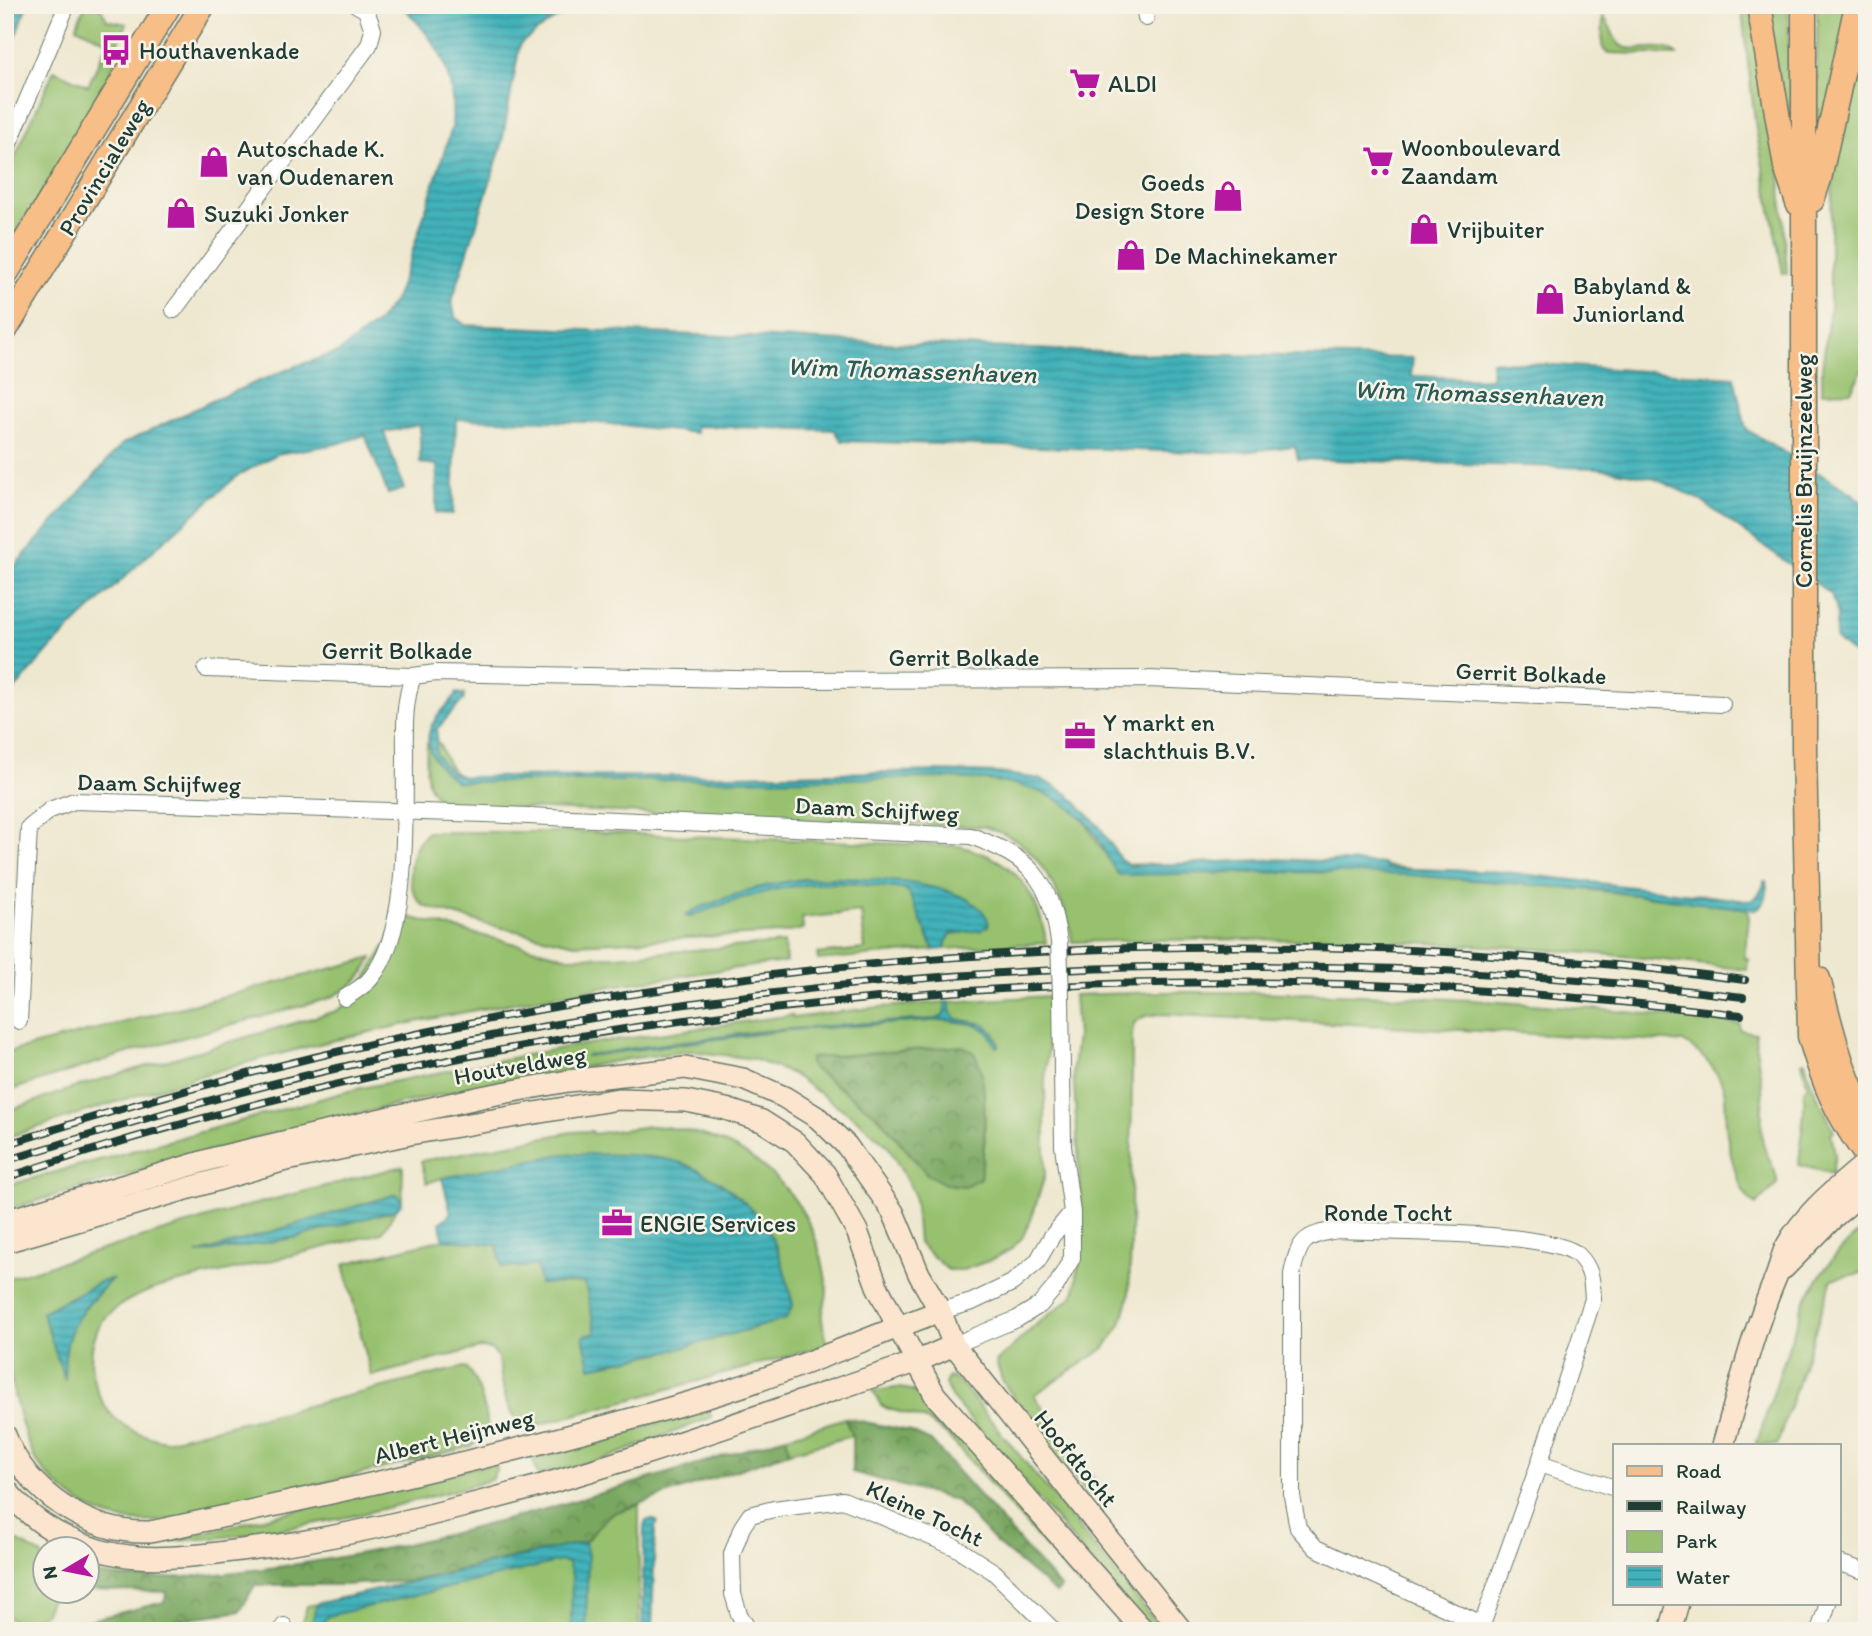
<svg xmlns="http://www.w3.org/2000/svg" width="1872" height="1636" font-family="Itim,sans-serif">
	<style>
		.green { fill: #97c16e; stroke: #5b7f51; stroke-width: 2; fill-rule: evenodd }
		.forest { fill: url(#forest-crowns); stroke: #4c724a; stroke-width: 2 }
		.water { fill: url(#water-rules); stroke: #307877; stroke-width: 2 }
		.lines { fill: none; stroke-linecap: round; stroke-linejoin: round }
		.street-casing { stroke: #68796b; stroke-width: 18 }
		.secondary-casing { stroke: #68796b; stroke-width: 24 }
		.primary-casing { stroke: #68796b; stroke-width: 27 }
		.street { stroke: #fff; stroke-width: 16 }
		.secondary { stroke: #fce5cf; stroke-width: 21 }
		.primary { stroke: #f7be87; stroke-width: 24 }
		.rail-casing { stroke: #1f3d34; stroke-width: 8 }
		.rail { stroke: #f7f3e8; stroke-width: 5; stroke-dasharray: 16; stroke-linecap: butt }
		.street-bridge-casing { stroke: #68796b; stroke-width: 18; stroke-linecap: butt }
		.street-bridge { stroke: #fff; stroke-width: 16 }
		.labels { text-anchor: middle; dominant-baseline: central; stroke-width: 5; stroke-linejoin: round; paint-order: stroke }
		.poi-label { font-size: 24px; fill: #1f3d34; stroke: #f7f3e8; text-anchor: start }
		.street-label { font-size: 24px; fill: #1f3d34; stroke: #f7f3e8 }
		.water-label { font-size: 26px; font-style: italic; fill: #285a56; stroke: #f7f3e8 }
	</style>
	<defs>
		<pattern id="forest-crowns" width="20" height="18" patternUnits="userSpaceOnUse" patternTransform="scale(1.75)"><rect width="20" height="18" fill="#79a761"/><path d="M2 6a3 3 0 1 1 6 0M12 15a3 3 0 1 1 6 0" fill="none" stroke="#638951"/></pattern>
		<pattern id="water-rules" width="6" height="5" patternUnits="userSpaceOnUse" patternTransform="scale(1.75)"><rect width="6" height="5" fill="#42b2ba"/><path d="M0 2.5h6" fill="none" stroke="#379298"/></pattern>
	</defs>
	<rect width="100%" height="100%" fill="#f7f3e8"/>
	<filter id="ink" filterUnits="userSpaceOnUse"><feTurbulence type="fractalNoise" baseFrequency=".0143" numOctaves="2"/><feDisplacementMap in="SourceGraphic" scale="14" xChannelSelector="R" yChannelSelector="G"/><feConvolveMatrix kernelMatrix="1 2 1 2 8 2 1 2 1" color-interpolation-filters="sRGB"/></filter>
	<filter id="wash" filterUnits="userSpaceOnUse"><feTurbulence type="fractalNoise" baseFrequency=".00686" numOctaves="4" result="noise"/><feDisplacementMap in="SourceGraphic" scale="28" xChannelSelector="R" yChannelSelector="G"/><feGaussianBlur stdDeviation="1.57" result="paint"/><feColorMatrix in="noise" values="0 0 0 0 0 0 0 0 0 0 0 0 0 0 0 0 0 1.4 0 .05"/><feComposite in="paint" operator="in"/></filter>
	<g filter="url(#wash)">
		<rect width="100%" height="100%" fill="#efe8d0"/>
		<path class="green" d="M 85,5 L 99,5 L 107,20 L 127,24 L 112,55 L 116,59 L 98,102 L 5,251 L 5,179 L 54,70 L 88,86 L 108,42 L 76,27 Z
			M 1741,5 L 1752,5 L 1780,172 L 1787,274 L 1783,274 L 1756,129 Z
			M 1767,5 L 1788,5 L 1793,170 Z
			M 1817,5 L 1852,5 L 1817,173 Z
			M 1867,16 L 1867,361 L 1851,391 L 1822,392 L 1822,368 L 1830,309 L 1830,234 L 1833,175 Z
			M 1603,17 C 1613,25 1612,45 1627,48 C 1642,51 1665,42 1677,55 L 1608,53 L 1604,50 L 1602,45 Z
			M 427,743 L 439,743 C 446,760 450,774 468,780 L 926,772 L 1016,779 L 1076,805 L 1099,846 L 1111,859 L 1122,864 L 1377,865 L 1747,908 L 1749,919 L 1744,958 L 1748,958 L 1747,970 C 1523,940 1297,935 1072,942 C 1070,911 1044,861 1020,843 C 1010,835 997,831 985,827 L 449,805 C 422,793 426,769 427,743 Z
			M 428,832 L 582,832 L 960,846 C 979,852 1000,858 1014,873 C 1031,889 1044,919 1046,943 L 945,949 L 946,942 L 951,934 L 982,930 L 988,926 L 967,899 L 946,890 L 853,878 L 802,879 L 765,886 L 743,892 L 688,917 C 724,903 762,888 801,884 C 836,881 869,885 903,889 L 909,892 L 934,950 L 818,960 L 817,954 L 865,949 L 861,912 L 802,918 L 803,929 L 783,933 L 575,944 L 489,925 L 424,906 C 403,890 407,847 428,832 Z
			M 409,917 L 568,957 L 616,956 L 784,943 L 786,962 C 606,984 425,1014 249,1062 C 167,1084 86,1112 5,1138 L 5,1112 L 82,1085 L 336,1011 L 353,1000 L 398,925 Z
			M 372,958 C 363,980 347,990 327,999 L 137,1050 L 5,1092 L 5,1053 Z
			M 1163,992 C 1356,991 1548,1001 1740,1024 L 1740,1030 L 1755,1033 C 1756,1052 1760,1069 1762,1087 C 1764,1106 1759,1124 1763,1143 C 1766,1156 1778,1171 1777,1184 L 1756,1205 C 1737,1195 1728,1145 1726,1125 C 1725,1112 1727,1098 1723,1086 C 1717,1069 1699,1051 1683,1042 L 1160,1014 L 1145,1016 L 1134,1023 L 1132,1033 L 1131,1241 L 1129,1295 L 1121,1324 L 1105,1348 L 1034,1395 L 1098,1485 L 1088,1495 L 1037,1433 L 1002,1380 L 996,1362 L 1038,1323 L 1072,1297 L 1075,1290 L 1083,1233 L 1073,1067 L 1077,1036 L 1074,995 Z
			M 1048,996 L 1049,1039 L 1045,1080 L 1045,1175 L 1031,1220 L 1022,1238 L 1010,1250 L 991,1260 L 963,1270 L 948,1270 L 918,1243 L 914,1194 L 888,1146 L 855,1118 L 792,1074 L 754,1059 L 691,1051 L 627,1059 L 434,1096 L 267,1135 L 5,1210 L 5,1186 L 356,1089 L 567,1047 L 792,1015 L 793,1018 L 870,1008 L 946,1002 L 944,1015 L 937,1019 L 759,1031 L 586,1056 L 787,1030 L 944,1020 L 978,1025 L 989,1033 L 996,1046 L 999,1045 C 991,1018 976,1024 955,1018 L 950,1011 L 950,1002 ZM 814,1069 L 981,1069 L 985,1140 L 980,1178 L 928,1174 L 878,1116 Z
			M 1805,1061 L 1811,1082 L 1834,1131 L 1831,1133 L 1835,1154 L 1832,1174 L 1799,1165 L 1804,1111 L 1804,1089 L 1808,1088 L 1802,1062 Z
			M 649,1126 C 731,1129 802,1178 822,1260 C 824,1270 827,1282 827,1292 C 826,1301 823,1310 822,1318 C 822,1327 826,1336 828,1345 L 531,1427 C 503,1421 503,1381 498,1358 C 494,1349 489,1348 479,1348 L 371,1376 L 344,1264 L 443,1239 L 497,1245 L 537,1266 L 540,1284 L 585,1282 L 596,1333 L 590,1367 L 678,1349 L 786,1319 L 793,1305 L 777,1247 L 740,1198 L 718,1181 L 683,1163 L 646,1157 L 604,1155 L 442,1178 L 427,1183 L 421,1161 L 572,1132 L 592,1131 L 593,1134 Z
			M 403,1166 L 402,1202 L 397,1194 L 205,1252 L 294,1238 L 396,1210 L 382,1233 C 334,1245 285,1257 237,1269 C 196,1279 139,1285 108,1315 C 90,1332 88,1362 95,1385 C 107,1421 130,1433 165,1441 L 464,1367 C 476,1373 488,1415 487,1428 C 487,1439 477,1442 469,1447 L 177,1519 C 128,1526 96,1520 58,1486 C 50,1478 39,1467 34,1457 C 19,1424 11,1384 6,1348 C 2,1326 5,1301 5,1279 L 244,1207 ZM 111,1279 C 97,1297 76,1314 67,1337 C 63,1350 65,1363 64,1376 L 42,1312 L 100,1282 Z
			M 1867,1227 L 1867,1263 L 1861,1273 L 1832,1279 L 1777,1445 L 1756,1445 L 1804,1301 C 1821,1273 1840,1245 1867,1227 Z
			M 948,1377 L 959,1381 L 1163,1631 L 1155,1631 L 1129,1606 L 951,1397 L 945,1384 Z
			M 895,1388 C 911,1388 920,1393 932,1403 L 1057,1544 L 1084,1583 L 1080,1586 L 948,1436 L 926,1420 L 886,1408 L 881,1405 L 873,1391 Z
			M 706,1408 L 712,1417 L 608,1458 L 538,1475 L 533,1460 Z
			M 845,1418 L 852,1436 L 789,1452 L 786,1437 Z
			M 492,1463 L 497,1468 L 491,1480 C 386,1510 278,1537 168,1541 Z
			M 639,1505 L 639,1631 L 299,1631 L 307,1606 L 585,1542 L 610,1514 Z
			M 5,1534 L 42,1555 L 46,1590 L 49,1591 L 51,1599 L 44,1614 L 23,1623 L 5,1617 Z"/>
		<path class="forest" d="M 962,1046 C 967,1048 972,1051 975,1055 C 989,1077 985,1152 980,1178 L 965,1186 L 945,1184 L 927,1174 L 878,1116 L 810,1066 L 810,1058 Z
			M 845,1418 L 909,1431 L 931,1441 L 1060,1587 L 1056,1593 L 995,1542 L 957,1501 L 852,1472 L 852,1436 Z
			M 786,1437 L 789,1452 L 610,1514 L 585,1542 L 411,1581 L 343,1585 L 255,1585 L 240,1611 L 177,1620 L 147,1631 L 63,1631 L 60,1627 L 164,1602 L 167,1592 L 88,1590 L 88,1573 C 147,1583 203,1576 262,1569 C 440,1547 615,1489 786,1437 Z"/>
		<path class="water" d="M 5,5 L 27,5 L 5,66 Z
			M 401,5 L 582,5 L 550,22 L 520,44 L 501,148 L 452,301 L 455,317 L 465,325 L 1149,354 L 1413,358 L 1411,376 L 1491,379 L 1492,361 L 1734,377 L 1746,429 L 1852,493 L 1867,508 L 1867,666 L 1835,638 L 1837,615 L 1831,594 L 1697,498 L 1651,477 L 1598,468 L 1298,459 L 1295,446 L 1233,453 L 842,441 L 834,430 L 696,426 L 696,433 L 590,422 L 456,419 L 453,514 L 436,513 L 437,465 L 420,463 L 420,425 L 384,432 L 404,489 L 388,494 L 365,435 L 337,444 L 277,454 L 236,477 L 159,545 L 79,620 L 51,648 L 5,701 L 5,577 L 122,444 L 216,399 L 293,367 L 339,352 L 379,321 L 395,299 L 409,262 L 452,127 C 456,71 440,44 401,5 Z
			M 457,693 L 464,694 L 464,699 L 437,729 L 436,753 L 442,763 L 450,772 L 464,777 L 680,776 L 942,771 L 998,773 L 1041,779 L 1067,793 L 1099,826 L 1121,860 L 1130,866 L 1282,859 L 1385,864 L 1386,868 L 1505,872 L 1751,901 C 1758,897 1764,888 1764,881 L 1766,881 C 1768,893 1768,902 1755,910 L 1608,891 L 1408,875 L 1302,872 L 1119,875 C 1107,862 1102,842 1091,828 C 1054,783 997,779 943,778 L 457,782 C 437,767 418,745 435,720 C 441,710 451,703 457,693 Z
			M 838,878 C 873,879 980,881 989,924 L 982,930 L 951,934 L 946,942 L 945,949 L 934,950 L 908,891 C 897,887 883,887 871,885 C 803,877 750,894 688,917 L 685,916 C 693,909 705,906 715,902 C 755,886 795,877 838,878 Z
			M 946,1002 L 950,1002 L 950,1011 L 955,1018 C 977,1025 990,1017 999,1046 L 996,1047 L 989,1033 L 978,1025 L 944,1020 L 787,1030 L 585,1056 C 702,1036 819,1025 937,1019 L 944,1015 Z
			M 562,1154 C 596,1155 653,1152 684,1164 C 722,1178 762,1211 777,1249 C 785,1267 788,1286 793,1305 L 786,1319 L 678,1349 L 590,1367 L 583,1336 L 596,1333 L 585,1283 L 540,1284 L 537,1266 L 502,1268 L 497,1245 L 443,1239 L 440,1223 L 451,1213 L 442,1178 Z
			M 397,1194 L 402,1202 L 396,1210 L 294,1238 L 197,1254 Z
			M 113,1278 C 78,1313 61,1331 65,1381 L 42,1312 L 100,1282 Z
			M 652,1519 L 658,1522 L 655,1528 L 652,1631 L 642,1631 L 644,1527 L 646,1521 Z
			M 585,1542 L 588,1556 L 586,1631 L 571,1631 L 572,1575 L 568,1563 L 561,1561 L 328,1616 L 317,1631 L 310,1631 L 316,1606 L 320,1603 Z"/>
	</g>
	<g filter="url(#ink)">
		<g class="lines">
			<defs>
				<path id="street" d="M 1144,5 L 1146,18
					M 5,153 L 67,5
					M 174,310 L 369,45 L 373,30 L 366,10 L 357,5
					M 206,669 L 413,676 L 436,673 L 783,680 L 1148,679 L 1722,704
					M 345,998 C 353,992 365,986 371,978 C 410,931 404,820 405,760 C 405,728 403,706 413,676
					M 19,1021 L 29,828 L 50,810 L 74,801 L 486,814 L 971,836 C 1030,858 1050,878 1059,942
					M 1338,1230 C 1381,1232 1552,1231 1578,1255 C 1592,1269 1592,1282 1593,1299 L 1539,1464 L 1482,1625 L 1316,1548 L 1298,1528 L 1292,1496 L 1292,1274 C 1299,1240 1304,1235 1338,1230 Z
					M 940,1311 L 972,1302 L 1012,1283 L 1037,1262 L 1052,1236 L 1072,1212
					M 954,1345 L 1017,1319 L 1040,1305 L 1056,1286 L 1072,1258 L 1072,1212 L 1063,1146 L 1061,996
					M 1539,1464 L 1615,1488
					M 1839,1563 L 1867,1572
					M 284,1631 L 284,1626
					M 749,1631 L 739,1614 L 733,1594 L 732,1554 L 742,1527 L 750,1515 L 774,1509 L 843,1500 L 955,1547 L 994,1572 L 1054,1631
					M 1819,1631 L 1828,1603"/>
				<path id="secondary" d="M 5,1221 L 215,1158 L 373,1121 L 486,1096 L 568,1081 L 685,1068 L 743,1079 L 784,1097 L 818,1118 L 847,1146 L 893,1212 L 919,1274 L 940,1311 L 954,1345 L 1182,1631
					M 5,1242 L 282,1161 L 410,1134 L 618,1099 L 686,1101 L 726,1109 L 762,1121 L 795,1142 L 825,1174 L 857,1231 L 877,1286 L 898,1327 L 935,1395 L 1144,1631
					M 1784,1268 L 1836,1215 L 1867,1189
					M 5,1435 C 27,1493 89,1534 150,1532 C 331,1494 513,1454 691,1402 C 776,1378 857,1342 940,1311
					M 1723,1445 C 1739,1389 1753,1331 1776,1277 C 1780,1268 1781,1256 1786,1247 C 1804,1213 1838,1187 1867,1162
					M 5,1488 C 36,1529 87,1553 137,1557 C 179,1560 223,1552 264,1547 C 331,1539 396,1524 461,1507 C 616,1468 765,1413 916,1362 L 954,1345
					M 1670,1631 L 1678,1603"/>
				<path id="primary" d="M 1759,5 L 1786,167 L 1798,203
					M 1804,5 L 1804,748 L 1810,1036 C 1824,1085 1837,1114 1867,1156
					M 1812,200 L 1819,179 L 1857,5
					M 5,275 L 169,5
					M 5,330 L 203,5
					M 1818,979 C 1831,1026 1841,1077 1867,1119"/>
			</defs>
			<use href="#street" class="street-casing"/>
			<use href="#secondary" class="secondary-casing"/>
			<use href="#primary" class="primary-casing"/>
			<use href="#street" class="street"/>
			<use href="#secondary" class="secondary"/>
			<use href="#primary" class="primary"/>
			<defs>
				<path id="rail" d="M 5,1145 C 563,962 1163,902 1745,980
					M 5,1161 C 115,1127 225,1094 338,1068 C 799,962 1274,939 1743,997
					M 5,1178 C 411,1042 864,975 1292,983 C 1442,985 1592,997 1741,1015"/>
			</defs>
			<use href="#rail" class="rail-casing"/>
			<use href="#rail" class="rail"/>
			<defs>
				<path id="street-bridge" d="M 1059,942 L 1061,996"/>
			</defs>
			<use href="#street-bridge" class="street-bridge-casing"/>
			<use href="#street-bridge" class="street-bridge"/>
		</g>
	</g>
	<defs>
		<symbol id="bus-bare" viewBox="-9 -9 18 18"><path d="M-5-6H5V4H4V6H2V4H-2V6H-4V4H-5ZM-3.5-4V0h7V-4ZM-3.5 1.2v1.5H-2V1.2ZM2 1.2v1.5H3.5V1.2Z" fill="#b5179e" stroke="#f7f3e8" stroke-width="2.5" paint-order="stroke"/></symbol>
		<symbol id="supermarket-bare" viewBox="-9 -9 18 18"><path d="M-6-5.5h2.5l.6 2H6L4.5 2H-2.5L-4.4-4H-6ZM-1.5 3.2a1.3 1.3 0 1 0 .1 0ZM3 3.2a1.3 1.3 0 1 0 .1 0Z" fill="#b5179e" stroke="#f7f3e8" stroke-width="2.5" paint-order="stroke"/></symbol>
		<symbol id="shop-bare" viewBox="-9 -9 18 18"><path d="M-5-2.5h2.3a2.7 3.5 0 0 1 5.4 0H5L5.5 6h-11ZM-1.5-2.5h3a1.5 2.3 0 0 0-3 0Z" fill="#b5179e" stroke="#f7f3e8" stroke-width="2.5" paint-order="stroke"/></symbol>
		<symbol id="office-bare" viewBox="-9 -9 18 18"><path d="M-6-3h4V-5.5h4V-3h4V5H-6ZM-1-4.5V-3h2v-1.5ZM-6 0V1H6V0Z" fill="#b5179e" stroke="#f7f3e8" stroke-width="2.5" paint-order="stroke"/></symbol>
	</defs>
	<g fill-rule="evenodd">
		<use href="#bus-bare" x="94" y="28" width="44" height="44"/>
		<use href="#supermarket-bare" x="1063" y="61" width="44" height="44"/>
		<use href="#supermarket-bare" x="1356" y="139" width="44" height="44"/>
		<use href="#shop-bare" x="192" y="140" width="44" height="44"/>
		<use href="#shop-bare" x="1206" y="174" width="44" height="44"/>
		<use href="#shop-bare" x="159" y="191" width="44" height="44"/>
		<use href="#shop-bare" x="1402" y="207" width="44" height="44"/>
		<use href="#shop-bare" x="1109" y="233" width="44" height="44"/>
		<use href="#shop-bare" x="1528" y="277" width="44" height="44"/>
		<use href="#office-bare" x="1058" y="714" width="44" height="44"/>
		<use href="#office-bare" x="595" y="1201" width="44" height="44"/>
	</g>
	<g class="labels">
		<g class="poi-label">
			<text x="139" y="50">Houthavenkade</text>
			<text x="1108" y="83">ALDI</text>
			<text x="1401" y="147">Woonboulevard<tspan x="1401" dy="28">Zaandam</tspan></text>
			<text x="237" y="148">Autoschade K.<tspan x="237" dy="28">van Oudenaren</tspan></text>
			<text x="1205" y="182" text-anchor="end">Goeds<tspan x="1205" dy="28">Design Store</tspan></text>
			<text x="204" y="213">Suzuki Jonker</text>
			<text x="1447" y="229">Vrijbuiter</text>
			<text x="1154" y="255">De Machinekamer</text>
			<text x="1573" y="285">Babyland &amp;<tspan x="1573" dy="28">Juniorland</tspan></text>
			<text x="1103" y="722">Y markt en<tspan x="1103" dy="28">slachthuis B.V.</tspan></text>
			<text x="640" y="1223">ENGIE Services</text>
		</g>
		<g class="street-label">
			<text transform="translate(104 167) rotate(-59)">Provincialeweg</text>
			<text transform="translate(1803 471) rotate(-90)">Cornelis Bruijnzeelweg</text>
			<text x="397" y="650">Gerrit Bolkade</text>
			<text x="964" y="657">Gerrit Bolkade</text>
			<text transform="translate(1531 673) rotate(2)">Gerrit Bolkade</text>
			<text transform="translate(159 783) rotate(1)">Daam Schijfweg</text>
			<text transform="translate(877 809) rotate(3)">Daam Schijfweg</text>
			<text transform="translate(520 1065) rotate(-10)">Houtveldweg</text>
			<text x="1388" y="1212">Ronde Tocht</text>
			<text transform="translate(454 1436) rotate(-14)">Albert Heijnweg</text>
			<text transform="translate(1076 1458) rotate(51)">Hoofdtocht</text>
			<text transform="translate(925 1513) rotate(25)">Kleine Tocht</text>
		</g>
		<g class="water-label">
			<text transform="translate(912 370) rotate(2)">Wim Thomassenhaven</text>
			<text transform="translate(1479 393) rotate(2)">Wim Thomassenhaven</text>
		</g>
	</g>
	<rect width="1872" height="1636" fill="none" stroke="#f7f3e8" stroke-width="28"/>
	<rect x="1613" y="1444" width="228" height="161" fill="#f7f3e8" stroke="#a1aaa0" stroke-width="2"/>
	<rect x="1627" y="1466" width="35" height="10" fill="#f7be87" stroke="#a1aaa0" stroke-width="2"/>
	<text x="1676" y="1478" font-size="21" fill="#1f3d34">Road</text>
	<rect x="1627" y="1501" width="35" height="10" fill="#1f3d34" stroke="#a1aaa0" stroke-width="2"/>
	<text x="1676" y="1514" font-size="21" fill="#1f3d34">Railway</text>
	<rect x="1627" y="1531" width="35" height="21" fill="#97c16e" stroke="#a1aaa0" stroke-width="2"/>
	<text x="1676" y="1548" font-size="21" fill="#1f3d34">Park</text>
	<rect x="1627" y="1566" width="35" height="21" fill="url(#water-rules)" stroke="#a1aaa0" stroke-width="2"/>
	<text x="1676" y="1584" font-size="21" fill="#1f3d34">Water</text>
	<g transform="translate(66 1570) rotate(260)"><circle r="33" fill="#f7f3e8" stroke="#a1aaa0" stroke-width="2"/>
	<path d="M0-5L12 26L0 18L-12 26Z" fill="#b5179e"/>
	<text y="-10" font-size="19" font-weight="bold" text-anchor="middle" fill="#1f3d34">N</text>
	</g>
</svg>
